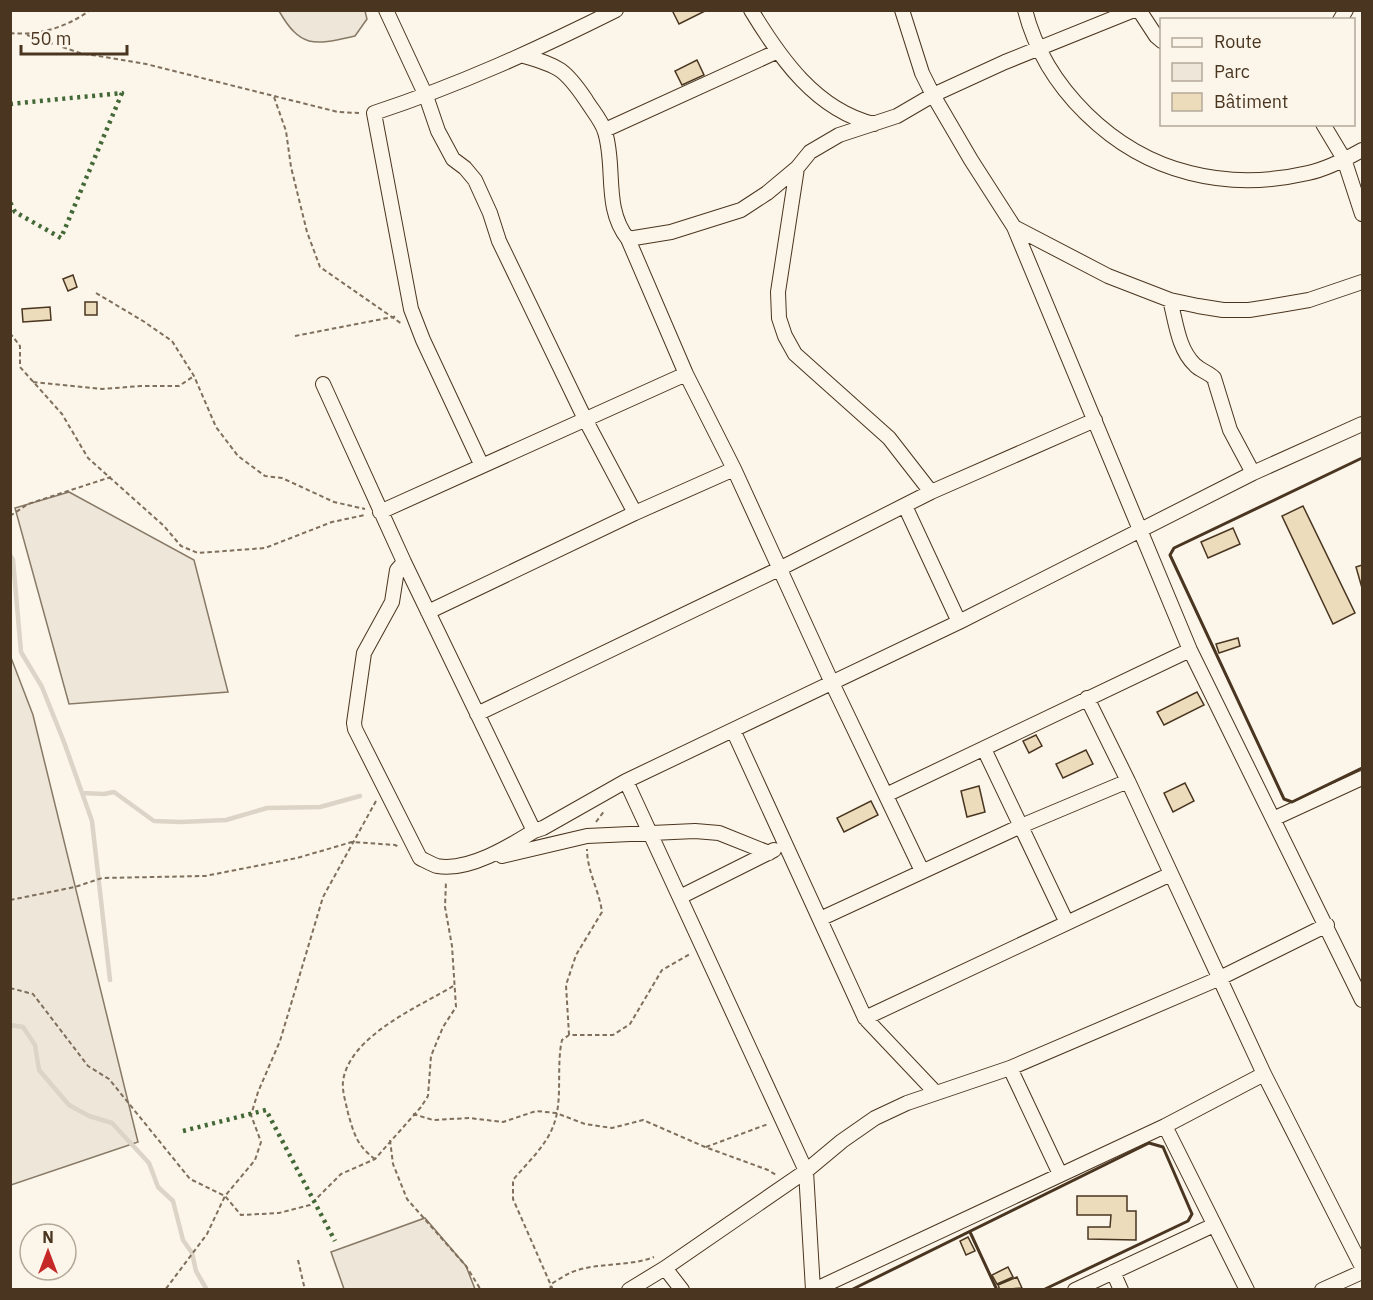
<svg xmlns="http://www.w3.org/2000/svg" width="1373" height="1300" font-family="'IBM Plex Sans',sans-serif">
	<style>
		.green { fill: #ede6d9; stroke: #887966; stroke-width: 1.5 }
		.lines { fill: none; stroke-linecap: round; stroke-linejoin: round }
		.stream { stroke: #dcd4c6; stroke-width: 4.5 }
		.building { fill: #ecdcbc; stroke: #4a3520; stroke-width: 1.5 }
		.minor-casing { stroke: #4a3520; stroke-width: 16 }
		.path { stroke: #7f6f5c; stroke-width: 2; stroke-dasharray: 4.5 3; stroke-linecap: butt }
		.minor { stroke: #fbf6e9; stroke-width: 14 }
		.hedge { stroke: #436837; stroke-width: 4.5; stroke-dasharray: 3 4.5; stroke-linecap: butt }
		.wall { stroke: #4a3520; stroke-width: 3 }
	</style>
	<rect width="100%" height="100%" fill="#fbf6e9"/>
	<path class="green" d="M 279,11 L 365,11 L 367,19 L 355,36 C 314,45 301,49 279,11 Z
		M 69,492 L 194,560 L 228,692 L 69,704 L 15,508 Z
		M 10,655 L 33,715 L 138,1142 L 11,1185 Z
		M 425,1218 L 466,1266 L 475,1289 L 344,1289 L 331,1252 Z"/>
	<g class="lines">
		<path class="stream" d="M 10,555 L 13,560 L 21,652 L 42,687 L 64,742 L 92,821 L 110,980
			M 82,793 L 104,794 L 114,792 L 154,821 L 181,822 L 226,820 L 267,808 L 320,807 L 360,796
			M 10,1025 L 23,1027 L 35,1045 L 39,1070 L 69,1105 L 89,1116 L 112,1123 L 149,1163 L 158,1187 L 173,1201 L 183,1240 L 192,1253 L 196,1271 L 207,1290"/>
	</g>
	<path class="building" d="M 672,10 L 707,10 L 679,24 Z
		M 697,60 L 704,75 L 682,85 L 675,71 Z
		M 73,275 L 77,287 L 68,291 L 63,279 Z
		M 85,302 L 97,302 L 97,315 L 85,315 Z
		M 50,307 L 51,320 L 23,322 L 22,309 Z
		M 1303,506 L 1355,613 L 1333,624 L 1282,516 Z
		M 1233,528 L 1240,544 L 1208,558 L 1201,542 Z
		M 1362,565 L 1362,588 L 1356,567 Z
		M 1238,638 L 1240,646 L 1219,653 L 1216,644 Z
		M 1197,692 L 1204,705 L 1164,725 L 1157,712 Z
		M 1036,735 L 1042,746 L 1029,753 L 1023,741 Z
		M 1086,750 L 1093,764 L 1063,778 L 1056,764 Z
		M 1185,783 L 1194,801 L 1173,812 L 1164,793 Z
		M 979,786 L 985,812 L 967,817 L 961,791 Z
		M 871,801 L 878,815 L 844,832 L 837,818 Z
		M 1077,1196 L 1127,1196 L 1127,1211 L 1136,1211 L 1136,1240 L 1088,1239 L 1088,1227 L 1110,1227 L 1111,1215 L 1077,1215 Z
		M 968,1237 L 975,1251 L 966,1255 L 960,1241 Z
		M 1008,1267 L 1013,1277 L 997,1284 L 992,1275 Z
		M 1017,1277 L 1022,1288 L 1000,1290 L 998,1285 Z"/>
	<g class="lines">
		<defs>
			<path id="minor" d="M 386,10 L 426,96 L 438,131 L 453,159 L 465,168 L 475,180 L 490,213 L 499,241 L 585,419 L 635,513
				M 751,10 C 780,58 816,110 874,124
				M 902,10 L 922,73 L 933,95 L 971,160 L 1014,227 L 1108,276 L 1170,300 L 1198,306 L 1223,310 L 1249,310 L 1280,305 L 1309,300 L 1362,282
				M 1025,10 C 1045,88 1113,154 1190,173 C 1229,183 1269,182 1308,173 C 1327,169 1346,159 1362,150
				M 1139,10 L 1156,36 L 1162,41
				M 1340,20 L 1346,10
				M 524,56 C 559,66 565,69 586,100 C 592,110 602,121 605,132 C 616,167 603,208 628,239 L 686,374 L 734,469 L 832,683 L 922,871
				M 1323,124 L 1344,159 L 1362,214
				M 605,130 L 776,52
				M 797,168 L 778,292 L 779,318 L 785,336 L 795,354 L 889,438 L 931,492
				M 1014,227 L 1190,650 L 1362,1000
				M 628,239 L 671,232 L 741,210 L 767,193 L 797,168 L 810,152 L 839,135 L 897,116 L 933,95 L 1005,62 L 1134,10
				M 1170,300 C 1176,322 1178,349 1195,365 C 1201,371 1208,372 1214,378 L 1230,430 L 1253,473
				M 323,384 L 404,562 L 534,831 L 543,828 L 626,781 L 959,622 L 1253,473 L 1362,424
				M 482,466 L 423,340 L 411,309 L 374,113 C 459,85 536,50 616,10
				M 905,506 L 959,622
				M 380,512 L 686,374
				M 404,562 L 397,570 L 392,602 L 364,653 L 354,723 L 355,729 L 420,858 C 426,861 431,864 437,866 C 468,872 510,846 534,831
				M 428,612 L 635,513 L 734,469
				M 1087,698 L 1128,781 L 1264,1074 L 1362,1267
				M 477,714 L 779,569 L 931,492 L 1095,420
				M 733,730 L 865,1018 L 936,1093
				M 984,749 L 1067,923
				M 626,781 L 806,1171 L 813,1290
				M 886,795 L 1190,650
				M 1273,819 L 1362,778
				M 502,856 L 587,836 L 695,831 L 719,833 L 769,853
				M 680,897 L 774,850
				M 820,919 L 1021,826 L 1128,781
				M 865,1018 L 1171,874
				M 1010,1068 L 1060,1174
				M 1165,1126 L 1247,1290
				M 665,1268 L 682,1290
				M 1113,1272 L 1121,1290
				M 629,1290 L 665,1268 L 806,1171 L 842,1141 L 875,1118 L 907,1103 L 1010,1068 L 1218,979 L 1327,925
				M 814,1290 L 1165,1126 L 1264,1074
				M 1075,1290 L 1214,1225
				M 1322,1290 L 1362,1272"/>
		</defs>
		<use href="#minor" class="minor-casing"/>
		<path class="path" d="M 10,33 C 38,36 68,27 90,10
			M 27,35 L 80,53 L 146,64 L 338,112 L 359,113
			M 274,97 L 286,131 L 291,167 L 307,232 L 320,267 L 402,324
			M 96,293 L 143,321 L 172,341 L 194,376 L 216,427 L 238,456 L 265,476 L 282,478 L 334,502 L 365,509
			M 10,333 L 20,346 L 20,367 L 62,414 L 88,458 L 164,526 L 181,546 L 198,553 L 265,548 L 332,522 L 365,515
			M 295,336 L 398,316
			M 33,382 L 102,389 L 141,386 L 179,386 L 194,376
			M 10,516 L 28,504 L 111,477
			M 376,801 L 323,897 L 280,1041 L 258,1092 L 251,1115 L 261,1142 L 255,1160 L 225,1196 L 241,1215 L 279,1213 L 310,1205 L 341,1174 L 375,1159 L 421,1107 L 428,1096 L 431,1056 L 443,1027 L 456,1007 L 452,946 L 445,907 L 446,881
			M 596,822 L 605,810
			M 10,900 L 75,887 L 102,878 L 205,876 L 297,858 L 352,842 L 395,845 L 399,847
			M 10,988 L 33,994 L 88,1066 L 109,1079 L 190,1179 L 225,1196 L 207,1234 L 165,1290
			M 569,1035 L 566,985 L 576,955 L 602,912 C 599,890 587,871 587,849
			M 413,1114 L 433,1120 L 469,1118 L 503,1122 L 536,1111 L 556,1113 L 585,1124 L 612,1128 L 643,1120 L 705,1147 L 768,1170 L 776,1175
			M 390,1140 L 393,1164 L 407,1199 L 466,1266 L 481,1290
			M 706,1147 L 768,1124
			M 375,1159 C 357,1146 354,1134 348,1113 C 346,1103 342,1092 343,1081 C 350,1035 419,1007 455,985
			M 298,1260 L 305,1290
			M 550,1290 L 551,1284 C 558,1280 565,1275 572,1272 C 598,1262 628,1267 654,1257
			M 553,1290 L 513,1199 L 513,1180 C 527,1163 547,1145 554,1124 C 563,1099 556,1066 562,1040 L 569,1035 L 613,1035 L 630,1024 L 662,970 L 690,954"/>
		<use href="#minor" class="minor"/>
		<path class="hedge" d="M 10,104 L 122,93 L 61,238 L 15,212 L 10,202
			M 183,1131 L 266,1110 L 335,1241"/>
		<path class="wall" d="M 1362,458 L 1174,548 L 1170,555 L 1284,799 L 1292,802 L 1362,768
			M 970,1232 L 997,1290
			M 851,1290 L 1149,1143 L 1163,1147 L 1192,1214 L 1188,1221 L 1043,1290"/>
	</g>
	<rect width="1373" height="1300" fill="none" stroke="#4a3520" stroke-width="24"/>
	<rect x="1160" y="18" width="195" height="108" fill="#fbf6e9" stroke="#b4a999" stroke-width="1.5"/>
	<rect x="1172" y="38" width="30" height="9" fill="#fbf6e9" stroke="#b4a999" stroke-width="1.5"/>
	<text x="1214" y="48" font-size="18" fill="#4a3520">Route</text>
	<rect x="1172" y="63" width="30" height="18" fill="#ede6d9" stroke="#b4a999" stroke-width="1.5"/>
	<text x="1214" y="78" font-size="18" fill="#4a3520">Parc</text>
	<rect x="1172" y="93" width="30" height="18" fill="#ecdcbc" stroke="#b4a999" stroke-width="1.5"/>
	<text x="1214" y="108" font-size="18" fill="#4a3520">Bâtiment</text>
	<g transform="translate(48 1252)"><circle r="28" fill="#fbf6e9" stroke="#b4a999" stroke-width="1.5"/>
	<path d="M0-4.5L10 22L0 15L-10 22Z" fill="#c62828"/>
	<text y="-9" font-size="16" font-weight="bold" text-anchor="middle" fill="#4a3520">N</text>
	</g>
	<path d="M21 45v9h106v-9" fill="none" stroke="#4a3520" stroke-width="3"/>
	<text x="30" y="45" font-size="18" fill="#4a3520" stroke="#fbf6e9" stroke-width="4.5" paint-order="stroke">50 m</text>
</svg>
